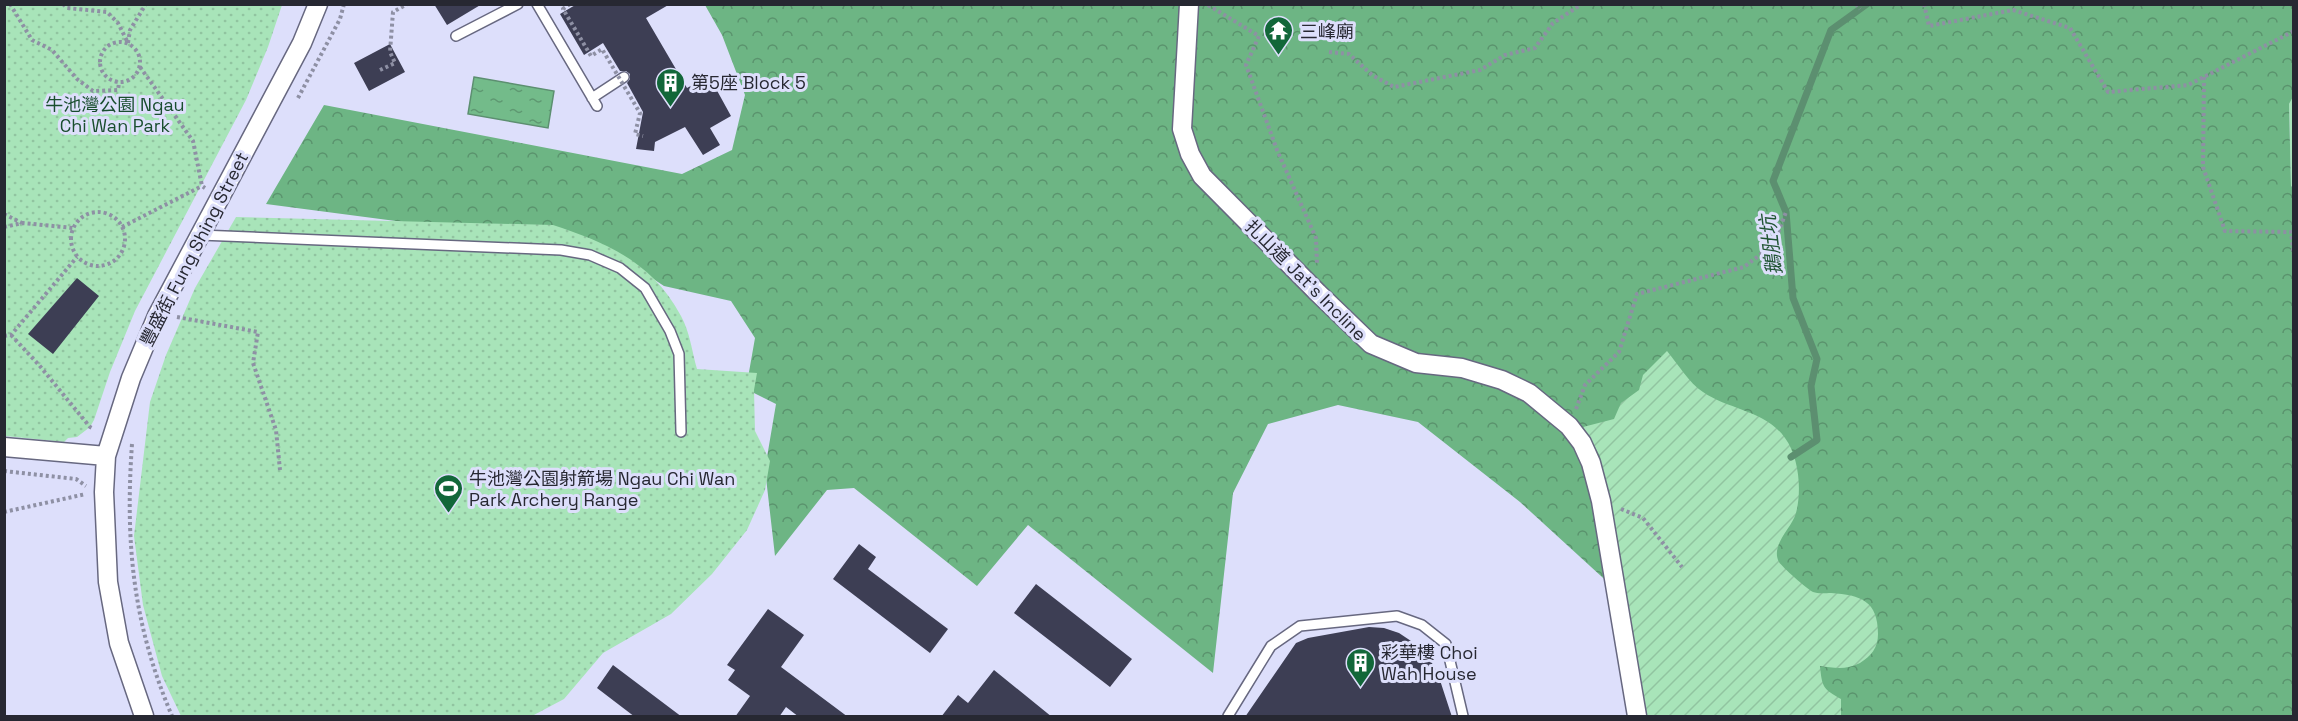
<svg xmlns="http://www.w3.org/2000/svg" width="2298" height="721" font-family="'Space Grotesk','Noto Sans TC',sans-serif">
	<style>
		.grass { fill: #a8e4b9 }
		.forest { fill: url(#forest-crowns) }
		.park { fill: url(#park-dots) }
		.garden { fill: url(#garden-furrows) }
		.water { fill: url(#water-ripples); stroke: #5c8f70; stroke-width: 1.5 }
		.lines { fill: none; stroke-linecap: round; stroke-linejoin: round }
		.stream { stroke: #5c8f70; stroke-width: 7 }
		.building { fill: #3d3e54 }
		.lane-casing { stroke: #676880; stroke-width: 12 }
		.street-casing { stroke: #676880; stroke-width: 21 }
		.path { stroke: #8e90a4; stroke-width: 4; stroke-dasharray: 3 3; stroke-linecap: butt }
		.lane { stroke: #fff; stroke-width: 9 }
		.street { stroke: #fff; stroke-width: 18 }
		.path-bridge { stroke: #8e90a4; stroke-width: 4; stroke-dasharray: 3 3; stroke-linecap: butt }
		.labels { text-anchor: middle; dominant-baseline: central; stroke-width: 6; stroke-linejoin: round; paint-order: stroke }
		.poi-label { font-size: 18px; fill: #272832; stroke: #dddffb; text-anchor: start }
		.park-label { font-size: 18px; fill: #194e2e; stroke: #dddffb }
		.street-label { font-size: 18px; fill: #272832; stroke: #dddffb }
		.water-label { font-size: 20px; font-style: italic; fill: #215534; stroke: #dddffb }
	</style>
	<defs>
		<pattern id="forest-crowns" width="20" height="18" patternUnits="userSpaceOnUse" patternTransform="scale(1.5)"><rect width="20" height="18" fill="#6db584"/><path d="M2 6a3 3 0 1 1 6 0M12 15a3 3 0 1 1 6 0" fill="none" stroke="#5a936d"/></pattern>
		<pattern id="park-dots" width="8" height="8" patternUnits="userSpaceOnUse" patternTransform="scale(1.5)"><rect width="8" height="8" fill="#a8e4b9"/><path d="M2 2h.1M6 6h.1" fill="none" stroke="#91c4a0" stroke-width="1.8" stroke-linecap="round"/></pattern>
		<pattern id="garden-furrows" width="10" height="10" patternUnits="userSpaceOnUse" patternTransform="scale(1.5)"><rect width="10" height="10" fill="#a8e4b9"/><path d="M-1 1l2-2M0 10L10 0M9 11l2-2" fill="none" stroke="#91c4a0"/></pattern>
		<pattern id="water-ripples" width="26" height="14" patternUnits="userSpaceOnUse" patternTransform="scale(1.5)"><rect width="26" height="14" fill="#73bb8a"/><path d="M2 4q2-2 4 0t4 0M15 11q2-2 4 0t4 0" fill="none" stroke="#5e9871"/></pattern>
	</defs>
	<rect width="100%" height="100%" fill="#dddffb"/>
	<path class="grass" d="M 2293,95 L 2293,188 L 2291,186 L 2289,104 Z"/>
	<path class="forest" d="M 705,5 L 2293,5 L 2294,95 L 2289,104 L 2291,186 L 2294,188 L 2293,716 L 1649,716 L 1625,598 L 1520,502 L 1418,422 L 1338,405 L 1268,424 L 1233,493 L 1213,673 L 1028,525 L 977,586 L 854,488 L 827,490 L 775,556 L 765,469 L 776,404 L 746,389 L 755,338 L 731,301 L 664,286 L 608,249 L 266,204 L 324,105 L 682,174 L 732,150 L 745,95 L 722,35 Z"/>
	<path class="park" d="M 5,5 L 282,5 L 268,47 L 246,100 L 135,311 L 110,372 L 94,420 L 90,427 L 77,437 L 68,438 L 64,442 L 5,436 Z
		M 236,217 L 553,225 C 608,243 653,263 681,316 C 690,332 692,352 697,369 L 757,373 L 754,390 L 755,431 L 770,461 L 765,490 L 747,530 L 712,574 L 671,614 L 603,653 L 564,699 L 532,716 L 181,716 L 162,676 L 143,605 L 134,536 L 150,402 L 166,355 L 195,288 Z"/>
	<path class="garden" d="M 1667,351 C 1678,364 1689,383 1703,392 C 1729,410 1765,410 1785,438 C 1799,457 1802,490 1796,513 C 1792,528 1770,545 1779,562 C 1782,567 1807,589 1813,592 C 1818,594 1826,593 1831,593 C 1861,595 1878,601 1878,634 C 1878,648 1871,656 1860,663 C 1847,670 1834,668 1820,666 C 1822,687 1823,689 1841,699 L 1841,716 L 1646,716 L 1635,672 L 1600,456 L 1583,427 L 1614,419 L 1621,403 L 1639,390 L 1643,375 Z"/>
	<path class="water" d="M 474,77 L 554,91 L 548,128 L 468,114 Z"/>
	<g class="lines">
		<path class="stream" d="M 1791,457 L 1817,440 L 1811,386 L 1817,359 L 1793,298 L 1786,212 L 1773,181 L 1831,30 L 1867,4"/>
	</g>
	<path class="building" d="M 434,4 L 482,4 L 447,25 Z
		M 577,4 L 670,4 L 646,18 L 687,88 L 709,76 L 731,116 L 710,128 L 720,145 L 703,155 L 685,127 L 655,142 L 654,151 L 636,149 L 643,112 L 627,83 L 630,79 L 630,74 L 626,71 L 620,71 L 603,43 L 584,55 L 560,14 Z
		M 390,44 L 405,72 L 369,91 L 354,63 Z
		M 77,278 L 99,296 L 53,354 L 28,334 Z
		M 859,544 L 876,557 L 868,569 L 948,629 L 930,653 L 833,579 Z
		M 1036,584 L 1132,659 L 1110,687 L 1014,613 Z
		M 768,609 L 804,635 L 781,667 L 848,717 L 799,717 L 786,707 L 779,717 L 735,717 L 750,696 L 728,680 L 735,670 L 727,665 Z
		M 1369,627 L 1384,628 L 1399,633 L 1423,649 L 1437,671 L 1452,717 L 1245,717 L 1296,643 L 1308,638 Z
		M 613,665 L 682,717 L 635,717 L 614,701 L 597,688 Z
		M 994,670 L 1052,717 L 941,717 L 958,695 L 968,703 Z"/>
	<g class="lines">
		<defs>
			<path id="lane" d="M 537,4 L 597,106
				M 456,36 L 518,4
				M 592,98 L 624,77
				M 200,235 L 561,250 L 590,255 L 620,268 L 645,288 L 670,331 L 679,354 L 681,432
				M 1228,716 L 1271,646 L 1300,626 L 1397,616 L 1422,625 L 1446,644 L 1463,716"/>
			<path id="street" d="M 1189,4 L 1182,129 L 1190,154 L 1202,176 L 1318,293 L 1371,344 L 1416,363 L 1462,368 L 1502,380 L 1529,393 L 1569,426 L 1582,443 L 1591,463 L 1601,501 L 1637,716
				M 4,447 L 106,456
				M 144,716 L 119,643 L 108,582 L 104,492 L 106,456 L 131,378 L 157,316 L 302,43 L 318,4"/>
		</defs>
		<use href="#lane" class="lane-casing"/>
		<use href="#street" class="street-casing"/>
		<path class="path" d="M 10,4 L 32,40 L 52,50 L 77,79 L 93,91 L 118,90 L 119,83
			M 63,4 L 67,8 L 107,12 L 118,23 L 128,43
			M 1856,4 L 1860,9
			M 1924,4 L 1929,26 L 2013,10 L 2070,28 L 2108,92 L 2188,85 L 2294,31
			M 1208,5 L 1259,36 L 1246,65 L 1277,150 L 1316,238 L 1317,265
			M100 62a20 20 0 1 1 40 0a20 20 0 1 1-40 0Z
			M 128,43 L 130,30 L 146,4
			M 1329,52 L 1349,54 L 1372,75 L 1394,87 L 1480,70 L 1505,55 L 1535,48 L 1553,23 L 1582,4
			M 140,67 L 193,141 L 202,186 L 205,188
			M 380,70 L 395,63 L 390,52 L 393,12 L 407,4
			M 2204,77 L 2203,167 L 2225,231 L 2291,232 L 2294,257
			M 298,98 L 340,19 L 344,4
			M71 239a27 27 0 1 1 54 0a27 27 0 1 1-54 0Z
			M 4,214 L 22,223
			M 4,227 L 23,223 L 73,228
			M 122,227 L 202,186
			M 177,317 L 258,332 L 253,363 L 276,430 L 280,470
			M 11,335 L 39,365 L 90,427 L 94,429
			M 4,336 L 11,335 L 77,257
			M 1576,409 L 1585,385 L 1619,352 L 1637,294 L 1744,267 L 1774,244 L 1786,212
			M 132,444 C 125,544 133,624 172,716
			M 4,471 L 76,479 L 86,486
			M 1621,509 L 1643,518 L 1682,567
			M 4,512 L 86,494"/>
		<use href="#lane" class="lane"/>
		<use href="#street" class="street"/>
		<path class="path-bridge" d="M 570,4 L 563,9 L 591,56 L 602,49 L 640,113 L 635,134 L 643,136"/>
	</g>
	<defs>
		<symbol id="temple-pin" viewBox="-11 -11 22 30"><path d="M0 17L-7.5 6A9.5 9.5 0 1 1 7.5 6Z" fill="#126739" stroke="#dddffb"/><path d="M0-6L5-2H3V0L6.5 2.5H4V6H1.5V3h-3V6H-4V2.5H-6.5L-3 0V-2H-5Z" fill="#fff"/></symbol>
		<symbol id="building-pin" viewBox="-11 -11 22 30"><path d="M0 17L-7.5 6A9.5 9.5 0 1 1 7.5 6Z" fill="#126739" stroke="#dddffb"/><path d="M-4-6H4V6H1V3H-1V6H-4ZM-2.5-4.3h1.7v1.8h-1.7ZM.8-4.3h1.7v1.8H.8ZM-2.5-1h1.7V.8h-1.7ZM.8-1h1.7V.8H.8Z" fill="#fff"/></symbol>
		<symbol id="stadium-pin" viewBox="-11 -11 22 30"><path d="M0 17L-7.5 6A9.5 9.5 0 1 1 7.5 6Z" fill="#126739" stroke="#dddffb"/><path d="M0-5a6.5 5 0 1 0 0 10a6.5 5 0 1 0 0-10ZM-3.5-1.8h7v3.6h-7Z" fill="#fff"/></symbol>
	</defs>
	<g fill-rule="evenodd">
		<use href="#temple-pin" x="1262" y="14" width="33" height="45"/>
		<use href="#building-pin" x="654" y="66" width="33" height="45"/>
		<use href="#stadium-pin" x="432" y="472" width="33" height="45"/>
		<use href="#building-pin" x="1344" y="646" width="33" height="45"/>
	</g>
	<g class="labels">
		<g class="poi-label">
			<text x="1300" y="31">三峰廟</text>
			<text x="691" y="82">第5座 Block 5</text>
			<text x="469" y="478">牛池灣公園射箭場 Ngau Chi Wan<tspan x="469" dy="21">Park Archery Range</tspan></text>
			<text x="1381" y="652">彩華樓 Choi<tspan x="1381" dy="21">Wah House</tspan></text>
		</g>
		<g class="park-label">
			<text x="115" y="104">牛池灣公園 Ngau<tspan x="115" dy="21">Chi Wan Park</tspan></text>
		</g>
		<g class="street-label">
			<text transform="translate(194 249) rotate(-63)">豐盛街 Fung Shing Street</text>
			<text transform="translate(1306 280) rotate(45)">扎山道 Jat's Incline</text>
		</g>
		<g class="water-label">
			<text transform="translate(1771 245) rotate(-97)">鵝肚坑</text>
		</g>
	</g>
	<rect width="2298" height="721" fill="none" stroke="#272832" stroke-width="12"/>
</svg>
